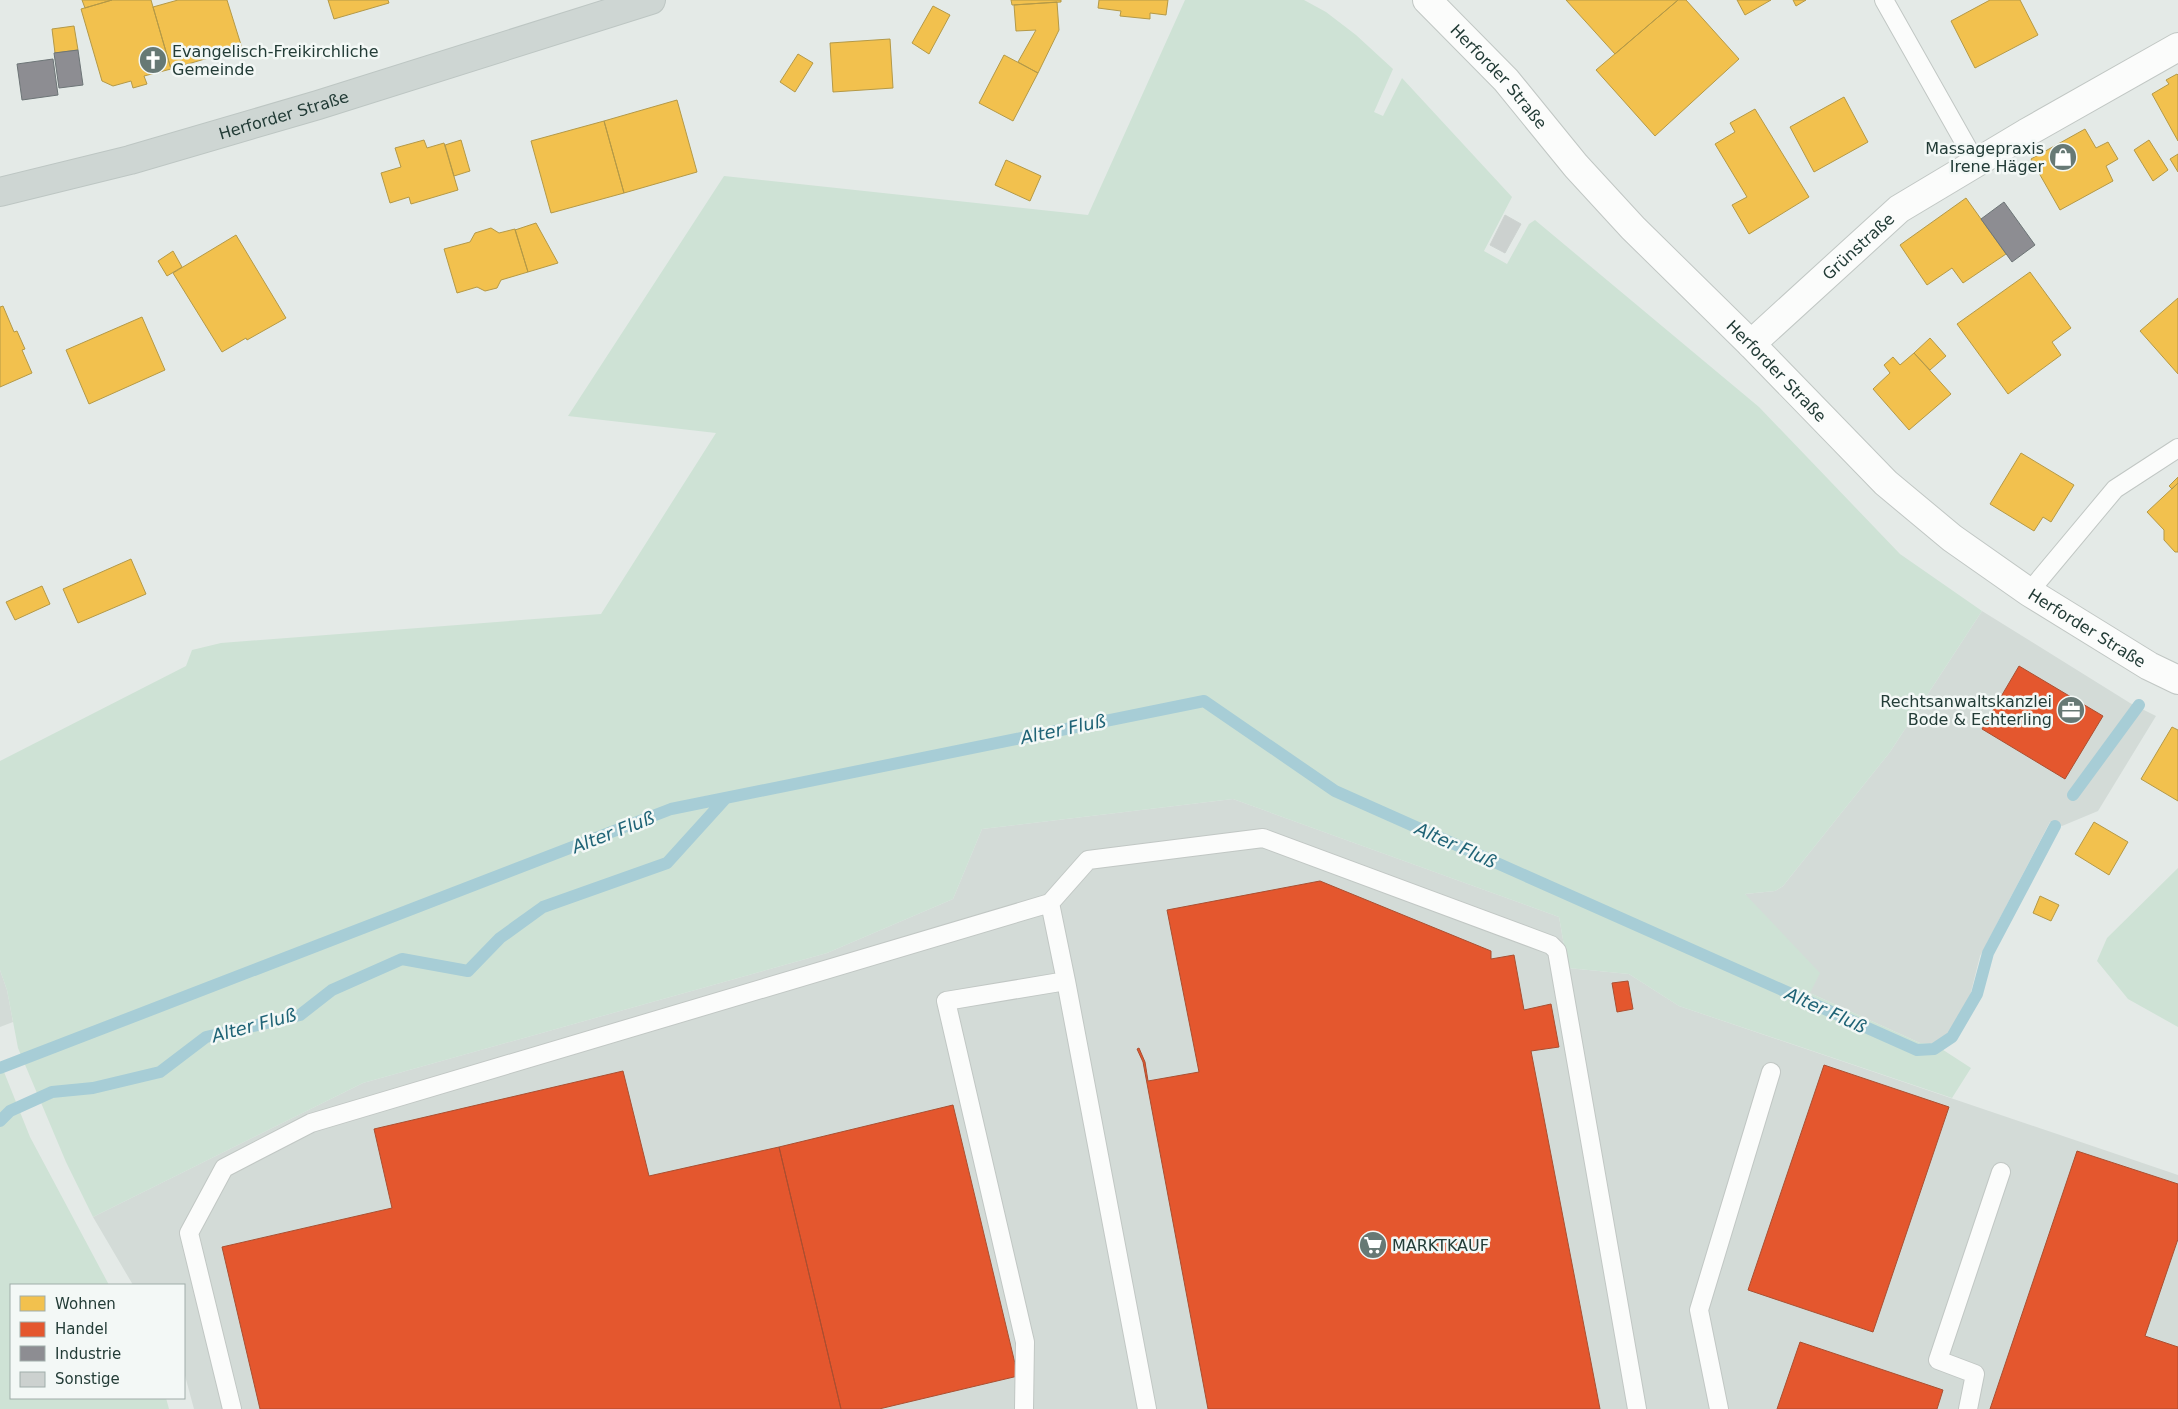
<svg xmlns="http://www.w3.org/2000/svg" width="2178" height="1409" font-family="'DejaVu Sans',sans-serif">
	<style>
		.built { fill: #d3dbd7 }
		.green { fill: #cee2d5 }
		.homes { fill: #f2c14e; stroke: #b49947 }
		.shops { fill: #e4572e; stroke: #aa4f31 }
		.industry { fill: #8d8d92; stroke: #6d7577 }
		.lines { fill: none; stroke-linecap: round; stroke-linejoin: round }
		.stream { stroke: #a7cdd6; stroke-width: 12 }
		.building { fill: #ccd1cf; stroke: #cdd3d0 }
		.service-casing { stroke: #c1c7c4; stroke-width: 20 }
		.minor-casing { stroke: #c1c7c4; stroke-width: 30 }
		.tertiary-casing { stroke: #c1c7c4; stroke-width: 30 }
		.primary-casing { stroke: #bdc6c3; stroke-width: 30 }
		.service { stroke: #fbfcfb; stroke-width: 18 }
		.minor { stroke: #fbfcfb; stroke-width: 28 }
		.tertiary { stroke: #fbfcfb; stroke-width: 28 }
		.primary { stroke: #ced6d3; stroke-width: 28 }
		.labels { text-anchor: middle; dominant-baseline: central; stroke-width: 5; stroke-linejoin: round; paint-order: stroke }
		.poi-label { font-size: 16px; fill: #233c37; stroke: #f3f8f6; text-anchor: start }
		.street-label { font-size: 16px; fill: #233c37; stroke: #f3f8f6 }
		.water-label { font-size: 18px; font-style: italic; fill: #1f6376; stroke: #f3f8f6 }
	</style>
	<rect width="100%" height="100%" fill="#e4eae7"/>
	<path class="built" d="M 1982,611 L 2130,703 L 2156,716 L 2098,811 L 2062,826 L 2050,822 L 1980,956 L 1970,996 L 1950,1033 L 1934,1044 L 1920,1043 L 1810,993 L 1745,894 L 1775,891 L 1783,886 L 1890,752 Z
		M 1233,799 L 1559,917 L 1568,968 L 1629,974 L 1679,1006 L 2178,1175 L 2178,1409 L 194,1409 L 184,1372 L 184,1285 L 133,1285 L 93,1217 L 363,1083 L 827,953 L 953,899 L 982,829 Z
		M 0,970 L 7,990 L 13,1022 L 0,1027 Z"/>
	<path class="green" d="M 1185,0 L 1304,0 L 1326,12 L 1356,35 L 1393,69 L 1374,112 L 1383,116 L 1402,78 L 1512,197 L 1484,251 L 1507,264 L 1529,224 L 1535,220 L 1759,407 L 1900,554 L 1982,611 L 1890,752 L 1783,886 L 1775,891 L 1745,894 L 1820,973 L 1810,993 L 1920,1043 L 1934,1044 L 1971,1068 L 1952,1098 L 1679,1006 L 1629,974 L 1568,968 L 1559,917 L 1233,799 L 982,829 L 953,899 L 827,953 L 363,1083 L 93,1217 L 66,1162 L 18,1048 L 7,990 L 0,970 L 0,761 L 186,666 L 192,650 L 221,643 L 601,614 L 716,433 L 568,416 L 724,176 L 1088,215 Z
		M 2178,868 L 2178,1027 L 2128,999 L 2097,961 L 2107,938 Z
		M 0,1062 L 30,1137 L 109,1285 L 11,1285 L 11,1398 L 166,1398 L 169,1409 L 0,1409 Z"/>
	<path class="homes" d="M 82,0 L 112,0 L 85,8 Z
		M 112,0 L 151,0 L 171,69 L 144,76 L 147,84 L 133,88 L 131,81 L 113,86 L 102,81 L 81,9 Z
		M 178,0 L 227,0 L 242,48 L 171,69 L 153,7 Z
		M 328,0 L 388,0 L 389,3 L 334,19 Z
		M 1011,0 L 1061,0 L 1061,2 L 1012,5 Z
		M 1099,0 L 1168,0 L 1166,15 L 1150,13 L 1150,19 L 1120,16 L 1121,11 L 1098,8 Z
		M 1566,0 L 1678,0 L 1615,54 Z
		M 1678,0 L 1686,0 L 1739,59 L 1655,136 L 1596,70 Z
		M 1737,0 L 1771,0 L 1745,15 Z
		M 1793,0 L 1806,0 L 1796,6 Z
		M 1990,0 L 2020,0 L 2038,35 L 1975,68 L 1951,21 Z
		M 1057,2 L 1059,30 L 1038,73 L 1018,62 L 1036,30 L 1016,31 L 1014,5 Z
		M 933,6 L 950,15 L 929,54 L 912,43 Z
		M 74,26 L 78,50 L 55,53 L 52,29 Z
		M 890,39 L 893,88 L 833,92 L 830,43 Z
		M 798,54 L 813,63 L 795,92 L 780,82 Z
		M 1004,55 L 1038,73 L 1013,121 L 979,103 Z
		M 2177,74 L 2178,75 L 2178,141 L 2152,94 L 2169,84 L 2166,80 Z
		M 1844,97 L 1868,142 L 1814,172 L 1790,127 Z
		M 677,100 L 697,172 L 624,193 L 604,121 Z
		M 1755,109 L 1809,197 L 1749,234 L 1732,205 L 1747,197 L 1715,144 L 1735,132 L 1730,123 Z
		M 604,121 L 624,193 L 551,213 L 531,141 Z
		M 2085,129 L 2096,148 L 2108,142 L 2118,159 L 2106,166 L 2113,181 L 2060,210 L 2031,159 Z
		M 424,140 L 427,148 L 444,143 L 458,190 L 411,204 L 409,197 L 390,203 L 381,173 L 401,167 L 395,148 Z
		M 461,140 L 470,171 L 454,176 L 445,145 Z
		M 2149,140 L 2168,170 L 2153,181 L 2134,150 Z
		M 2178,154 L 2178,172 L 2170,159 Z
		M 1006,160 L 1041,176 L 1030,201 L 995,185 Z
		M 1966,198 L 2006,254 L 1963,283 L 1952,268 L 1927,285 L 1900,245 Z
		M 536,223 L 558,263 L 528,272 L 515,230 Z
		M 491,228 L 499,233 L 515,229 L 528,272 L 501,280 L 497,288 L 485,291 L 477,287 L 457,293 L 444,249 L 470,242 L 475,233 Z
		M 236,235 L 286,318 L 247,340 L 246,338 L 222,352 L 173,273 Z
		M 173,251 L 182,267 L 167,276 L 158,261 Z
		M 2030,272 L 2071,328 L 2052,342 L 2061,355 L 2008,394 L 1957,324 Z
		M 2178,298 L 2178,374 L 2140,331 Z
		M 3,306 L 14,332 L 17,331 L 25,349 L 22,350 L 32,373 L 0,387 L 0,307 Z
		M 142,317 L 165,370 L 89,404 L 66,350 Z
		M 1930,338 L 1946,356 L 1930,370 L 1914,353 Z
		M 1914,353 L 1951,394 L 1909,430 L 1873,389 L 1890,373 L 1884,365 L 1893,357 L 1900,365 Z
		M 2021,453 L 2074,485 L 2051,522 L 2043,517 L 2034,531 L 1990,504 Z
		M 2178,477 L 2178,483 L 2172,489 L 2169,486 Z
		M 2178,483 L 2178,552 L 2175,552 L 2164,540 L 2164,530 L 2147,512 Z
		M 131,559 L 146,594 L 78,623 L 63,589 Z
		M 42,586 L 50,604 L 15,620 L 6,602 Z
		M 2172,727 L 2178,730 L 2178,801 L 2141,779 Z
		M 2094,822 L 2128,842 L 2109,875 L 2075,854 Z
		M 2040,896 L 2059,905 L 2051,921 L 2033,913 Z"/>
	<path class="shops" d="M 2019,666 L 2103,716 L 2065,779 L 1982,729 Z
		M 1320,881 L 1491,951 L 1491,959 L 1514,955 L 1524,1010 L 1551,1004 L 1559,1047 L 1531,1051 L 1600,1409 L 1208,1409 L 1143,1062 L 1137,1049 L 1139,1048 L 1145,1062 L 1148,1081 L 1199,1072 L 1167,910 Z
		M 1628,981 L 1633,1009 L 1617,1012 L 1612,983 Z
		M 1824,1065 L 1949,1107 L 1873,1332 L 1748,1290 Z
		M 623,1071 L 649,1176 L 779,1147 L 841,1409 L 260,1409 L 222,1247 L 392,1208 L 374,1129 Z
		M 953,1105 L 1018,1376 L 879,1409 L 841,1409 L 779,1147 Z
		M 2077,1151 L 2178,1184 L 2178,1239 L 2145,1336 L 2178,1347 L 2178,1409 L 1990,1409 Z
		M 1800,1342 L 1943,1390 L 1937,1409 L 1777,1409 Z"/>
	<path class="industry" d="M 78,50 L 83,85 L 59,88 L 54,53 Z
		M 53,59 L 58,95 L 22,100 L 17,64 Z
		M 2004,202 L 2035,245 L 2012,262 L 1981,219 Z"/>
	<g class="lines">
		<path class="stream" d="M 2073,795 L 2139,705
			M 0,1068 L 671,809 L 1204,701 L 1335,791 L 1917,1050 L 1934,1049 L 1952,1037 L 1977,994 L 1988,953 L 2055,826
			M 0,1121 L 10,1111 L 52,1092 L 93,1088 L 160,1072 L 206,1037 L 300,1015 L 332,990 L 402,959 L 468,971 L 500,938 L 543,907 L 667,863 L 725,799"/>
	</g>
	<path class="building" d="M 1505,215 L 1521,224 L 1505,253 L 1490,245 Z"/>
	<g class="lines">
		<defs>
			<path id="service" d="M 1884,0 L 1976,163
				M 2029,592 L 2115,489 L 2178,448
				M 1066,981 L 1050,903 L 1088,860 L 1263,838 L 1551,945 L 1557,951 L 1637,1409
				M 232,1409 L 189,1233 L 224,1168 L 311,1123 L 1050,903
				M 1024,1409 L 1025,1342 L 946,1001 L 1066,981 L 1147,1409
				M 1719,1409 L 1699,1310 L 1771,1072
				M 1968,1409 L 1975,1374 L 1938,1360 L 2001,1172"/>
			<g id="minor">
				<path id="s1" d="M 1751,344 L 1899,209 L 2026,133 L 2178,47"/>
			</g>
			<g id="tertiary">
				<path id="s2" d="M 1427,0 L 1506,80 L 1576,166 L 1633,228 L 1751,344 L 1886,483 L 1952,538 L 2029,592 L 2149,666 L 2178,680"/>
			</g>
			<g id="primary">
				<path id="s3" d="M 0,192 L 130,160 L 318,105 L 651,0"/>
			</g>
		</defs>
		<use href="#service" class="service-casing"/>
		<use href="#minor" class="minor-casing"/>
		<use href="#tertiary" class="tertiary-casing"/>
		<use href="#primary" class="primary-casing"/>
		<use href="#service" class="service"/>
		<use href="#minor" class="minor"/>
		<use href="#tertiary" class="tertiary"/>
		<use href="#primary" class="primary"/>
	</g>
	<defs>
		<symbol id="church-disc" viewBox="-11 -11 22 22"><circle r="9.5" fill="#677975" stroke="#f3f8f6"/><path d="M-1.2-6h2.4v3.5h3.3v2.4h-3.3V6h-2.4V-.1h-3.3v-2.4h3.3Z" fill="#fff"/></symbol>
		<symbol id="shop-disc" viewBox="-11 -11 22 22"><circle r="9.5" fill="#677975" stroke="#f3f8f6"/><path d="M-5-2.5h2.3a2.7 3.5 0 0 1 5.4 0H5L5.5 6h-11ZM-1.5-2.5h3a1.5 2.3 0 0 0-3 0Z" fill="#fff"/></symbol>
		<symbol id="office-disc" viewBox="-11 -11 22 22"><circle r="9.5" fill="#677975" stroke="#f3f8f6"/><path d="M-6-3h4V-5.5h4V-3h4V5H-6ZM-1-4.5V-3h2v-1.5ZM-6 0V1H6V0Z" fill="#fff"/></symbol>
		<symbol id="supermarket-disc" viewBox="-11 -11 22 22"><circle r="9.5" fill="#677975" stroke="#f3f8f6"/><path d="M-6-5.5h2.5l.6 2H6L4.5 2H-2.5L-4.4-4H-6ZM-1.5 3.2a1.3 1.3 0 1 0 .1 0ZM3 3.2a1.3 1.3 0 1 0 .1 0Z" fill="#fff"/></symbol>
	</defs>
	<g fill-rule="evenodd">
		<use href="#church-disc" x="137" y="44" width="32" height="32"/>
		<use href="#shop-disc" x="2047" y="141" width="32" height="32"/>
		<use href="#office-disc" x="2055" y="694" width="32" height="32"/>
		<use href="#supermarket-disc" x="1357" y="1229" width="32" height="32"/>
	</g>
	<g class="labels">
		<g class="poi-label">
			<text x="172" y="51">Evangelisch-Freikirchliche<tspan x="172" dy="18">Gemeinde</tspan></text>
			<text x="2044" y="148" text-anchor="end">Massagepraxis<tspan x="2044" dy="18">Irene Häger</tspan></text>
			<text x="2052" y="701" text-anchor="end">Rechtsanwaltskanzlei<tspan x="2052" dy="18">Bode &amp; Echterling</tspan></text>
			<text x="1392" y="1245">MARKTKAUF</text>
		</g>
		<g class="street-label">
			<text stroke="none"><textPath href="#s2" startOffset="105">Herforder Straße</textPath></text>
			<text stroke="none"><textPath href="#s3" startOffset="294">Herforder Straße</textPath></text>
			<text stroke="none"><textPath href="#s1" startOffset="145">Grünstraße</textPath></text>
			<text stroke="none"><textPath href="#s2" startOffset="510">Herforder Straße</textPath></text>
			<text stroke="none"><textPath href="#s2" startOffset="915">Herforder Straße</textPath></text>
		</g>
		<g class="water-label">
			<text transform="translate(1063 729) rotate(-12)">Alter Fluß</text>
			<text transform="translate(613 832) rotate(-21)">Alter Fluß</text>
			<text transform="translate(1456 845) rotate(24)">Alter Fluß</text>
			<text transform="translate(1826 1010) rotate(24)">Alter Fluß</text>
			<text transform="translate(254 1025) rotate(-15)">Alter Fluß</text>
		</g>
	</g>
	<rect x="10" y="1284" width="175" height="115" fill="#f3f8f6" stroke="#a0adaa"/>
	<rect x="20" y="1296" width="25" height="15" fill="#f2c14e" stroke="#a0adaa"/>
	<text x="55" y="1309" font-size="15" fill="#233c37">Wohnen</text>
	<rect x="20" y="1322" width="25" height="15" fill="#e4572e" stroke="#a0adaa"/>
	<text x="55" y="1334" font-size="15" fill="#233c37">Handel</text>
	<rect x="20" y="1346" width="25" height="15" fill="#8d8d92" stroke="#a0adaa"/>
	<text x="55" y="1359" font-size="15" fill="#233c37">Industrie</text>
	<rect x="20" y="1372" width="25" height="15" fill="#ccd1cf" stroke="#a0adaa"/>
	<text x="55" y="1384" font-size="15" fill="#233c37">Sonstige</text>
</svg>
